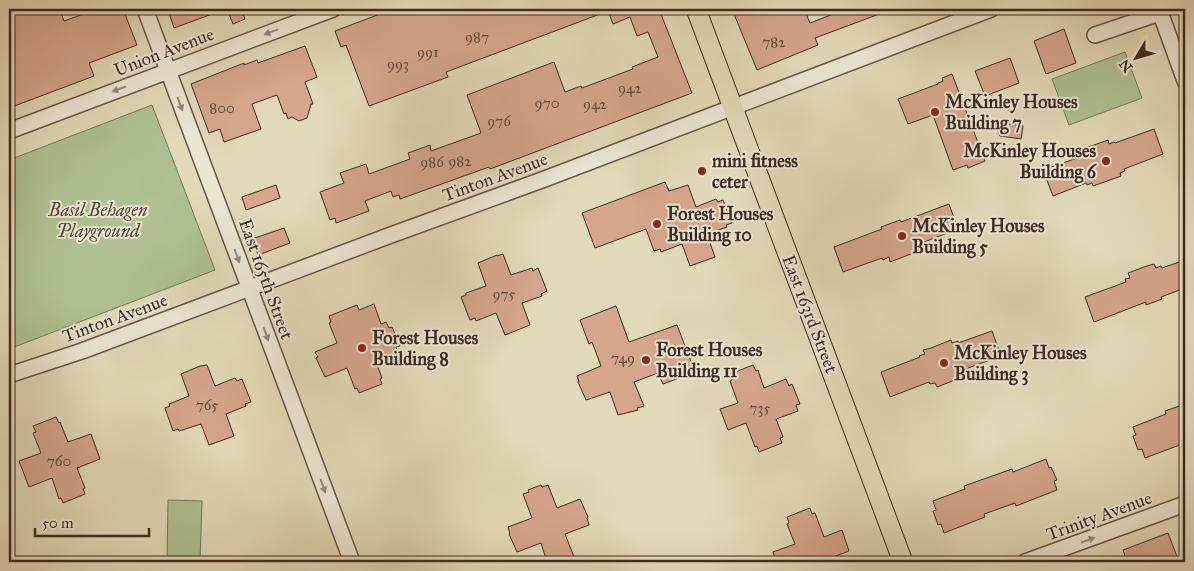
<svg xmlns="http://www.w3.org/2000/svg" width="1194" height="571" font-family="'IM FELL Great Primer',serif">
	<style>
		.green { fill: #aec093; stroke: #76765a }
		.building { fill: #d5a58c; stroke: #3f2b20 }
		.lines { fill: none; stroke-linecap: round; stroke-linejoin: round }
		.minor-casing { stroke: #685646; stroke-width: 18 }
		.major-casing { stroke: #3f2b20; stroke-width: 21 }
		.minor { stroke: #ece6d1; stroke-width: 15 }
		.major { stroke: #e2d9b8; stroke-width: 19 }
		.oneway { fill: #968878 }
		.poi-dot { fill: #8f2418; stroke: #ece6d1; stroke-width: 2 }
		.labels { text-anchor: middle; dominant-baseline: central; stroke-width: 4; stroke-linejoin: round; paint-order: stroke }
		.number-label { font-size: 15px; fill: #644a3b }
		.street-label { font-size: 18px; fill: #3f2b20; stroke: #ece6d1 }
		.poi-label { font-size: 18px; font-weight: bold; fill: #3f2b20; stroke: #ece6d1; text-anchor: start }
		.park-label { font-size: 18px; font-style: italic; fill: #554937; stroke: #ece6d1 }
	</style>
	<rect width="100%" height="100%" fill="#e2d9b8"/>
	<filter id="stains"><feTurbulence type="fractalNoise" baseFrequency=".004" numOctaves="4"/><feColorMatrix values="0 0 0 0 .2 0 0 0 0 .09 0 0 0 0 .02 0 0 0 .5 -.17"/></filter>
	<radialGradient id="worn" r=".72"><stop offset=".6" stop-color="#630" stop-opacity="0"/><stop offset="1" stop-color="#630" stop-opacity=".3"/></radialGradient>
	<path class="green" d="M 1125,52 L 1142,98 L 1069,125 L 1052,79 Z
		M 152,105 L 215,270 L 9,349 L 9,160 Z
		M 168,500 L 202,501 L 200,562 L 167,562 Z"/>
	<path class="building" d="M 9,9 L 43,9 L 45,15 L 60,10 L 64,21 L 97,9 L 123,9 L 137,45 L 89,63 L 94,76 L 9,108 Z
		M 180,9 L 223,9 L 223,10 L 174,28 L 169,13 Z
		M 227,9 L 241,9 L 245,19 L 233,24 Z
		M 393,9 L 659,9 L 692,93 L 490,169 L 489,167 L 400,199 L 399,195 L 393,197 L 391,191 L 365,201 L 369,211 L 336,223 L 335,218 L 330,220 L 320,192 L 344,183 L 340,173 L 366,164 L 369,174 L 410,159 L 408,153 L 430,145 L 431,151 L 481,133 L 467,95 L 554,62 L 565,92 L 581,86 L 582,88 L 633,69 L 632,67 L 658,57 L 648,32 L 637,36 L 630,17 L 613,24 L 608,11 L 446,72 L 448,77 L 369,106 L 346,45 L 341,47 L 335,31 Z
		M 732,9 L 804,9 L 810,23 L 846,9 L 890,10 L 815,38 L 818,45 L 757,70 Z
		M 1064,29 L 1076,63 L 1046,74 L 1034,41 Z
		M 305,46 L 317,77 L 305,82 L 313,104 L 311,104 L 307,118 L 299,121 L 292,117 L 288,119 L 286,113 L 284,114 L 277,95 L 252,104 L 261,129 L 224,142 L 220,129 L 209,133 L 191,84 L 244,63 L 244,65 L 257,60 L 258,63 Z
		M 1010,58 L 1019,83 L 985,96 L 975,71 Z
		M 952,74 L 985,161 L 968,168 L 967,165 L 953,170 L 933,115 L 908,124 L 898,99 L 938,84 L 938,83 L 943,81 L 942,78 Z
		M 1002,123 L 1023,126 L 1021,139 L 1000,136 L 997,129 Z
		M 1154,129 L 1163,154 L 1124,169 L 1125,171 L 1120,173 L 1121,176 L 1093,186 L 1092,183 L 1087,185 L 1086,183 L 1053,196 L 1043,170 L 1077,158 L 1076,156 L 1081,154 L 1080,150 L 1108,140 L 1109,144 L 1114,142 L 1115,143 Z
		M 665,182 L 669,191 L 688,185 L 696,207 L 716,199 L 718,202 L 723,200 L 732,223 L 726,225 L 727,227 L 707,234 L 715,257 L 690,266 L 682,244 L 661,252 L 660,249 L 654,251 L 646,229 L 595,248 L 582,213 Z
		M 276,185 L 280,198 L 246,210 L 242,197 Z
		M 949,204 L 958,229 L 919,244 L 920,246 L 914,248 L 916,252 L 890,262 L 889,257 L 883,260 L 882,258 L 843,272 L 834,247 L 882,229 L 881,227 L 900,220 L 901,222 Z
		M 284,228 L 290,243 L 258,255 L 252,239 Z
		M 503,254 L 511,275 L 532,268 L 533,271 L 538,268 L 547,291 L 541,294 L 542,296 L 522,303 L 530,325 L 505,335 L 496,313 L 476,321 L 475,318 L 470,320 L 461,297 L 466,295 L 466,293 L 486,286 L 478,263 L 497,255 L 497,256 Z
		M 1185,260 L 1185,288 L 1161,297 L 1162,299 L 1146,305 L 1146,302 L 1094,322 L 1085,297 L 1126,282 L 1125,279 L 1130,278 L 1128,273 L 1147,266 L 1154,264 L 1156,268 L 1161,266 L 1162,268 Z
		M 374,304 L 381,324 L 386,322 L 389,328 L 392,327 L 400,346 L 396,347 L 398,353 L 376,362 L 382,378 L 380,379 L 382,384 L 359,393 L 357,388 L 355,389 L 347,368 L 325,377 L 316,358 L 318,357 L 315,352 L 337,343 L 329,323 L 331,322 L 329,316 L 357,305 L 359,310 Z
		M 616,306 L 629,342 L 677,325 L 695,372 L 663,384 L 658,373 L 634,382 L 644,406 L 637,408 L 638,410 L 618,415 L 610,392 L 586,400 L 578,382 L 579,382 L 577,376 L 601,366 L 592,342 L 589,344 L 580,320 Z
		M 992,331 L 1001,356 L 968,368 L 968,370 L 963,372 L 965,376 L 937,387 L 935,383 L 930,384 L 929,382 L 890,397 L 881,372 L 920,357 L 919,356 L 925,354 L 923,350 L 931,348 L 951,340 L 952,343 L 958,341 L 958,343 Z
		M 207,365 L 215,386 L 235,378 L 237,381 L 242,379 L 251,402 L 245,404 L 246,406 L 226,414 L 234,436 L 209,445 L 201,424 L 179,431 L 178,429 L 173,431 L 165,408 L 170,406 L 169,404 L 189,396 L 181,374 L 200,366 Z
		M 753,365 L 756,371 L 758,370 L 764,388 L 786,379 L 789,386 L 792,384 L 800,404 L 796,405 L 798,411 L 776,419 L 783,437 L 780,438 L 782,443 L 759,452 L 757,446 L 755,447 L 746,423 L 728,430 L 720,409 L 738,403 L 730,381 L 732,380 L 730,374 Z
		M 1185,404 L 1185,443 L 1145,458 L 1142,449 L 1138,450 L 1133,436 L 1136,435 L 1133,427 L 1166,414 L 1165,411 Z
		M 56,417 L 59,423 L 60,422 L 68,442 L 91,434 L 100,459 L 77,468 L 85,488 L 83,489 L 85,494 L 63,503 L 61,498 L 59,499 L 52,478 L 29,487 L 19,461 L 41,453 L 33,433 L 36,432 L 33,426 Z
		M 1046,459 L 1049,468 L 1051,467 L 1057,480 L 1054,481 L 1057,490 L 1016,506 L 1015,503 L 984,514 L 985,517 L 944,533 L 941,524 L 938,525 L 933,511 L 936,510 L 933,501 L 965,489 L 964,486 L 1012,469 L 1013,472 Z
		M 541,485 L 542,487 L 548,485 L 557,508 L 580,499 L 588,517 L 587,518 L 589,525 L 565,534 L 574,557 L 568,560 L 569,562 L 547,562 L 541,543 L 517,552 L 509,534 L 510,534 L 508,527 L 532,518 L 523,494 L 529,492 L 528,490 Z
		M 810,508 L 812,514 L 815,513 L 824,537 L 842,530 L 849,551 L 828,559 L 829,562 L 776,562 L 773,552 L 795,544 L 787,524 L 789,523 L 787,517 Z
		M 1168,533 L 1179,562 L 1127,562 L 1123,550 Z"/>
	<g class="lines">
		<defs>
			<path id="minor" d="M 145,9 L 352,562
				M 1159,9 L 1185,81
				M 1095,35 L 1160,13
				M 9,131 L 333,9
				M 9,375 L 82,351 L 391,235 L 542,180 L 991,9
				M 1025,562 L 1185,504"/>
			<path id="major" d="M 696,9 L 903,562"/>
		</defs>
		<use href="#minor" class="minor-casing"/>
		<use href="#major" class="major-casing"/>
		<use href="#minor" class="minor"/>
		<use href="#major" class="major"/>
	</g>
	<defs><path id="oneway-solid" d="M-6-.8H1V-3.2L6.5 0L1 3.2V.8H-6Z" transform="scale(1.25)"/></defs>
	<g class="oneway">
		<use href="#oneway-solid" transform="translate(271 32) rotate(160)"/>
		<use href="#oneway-solid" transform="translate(119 89) rotate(159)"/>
		<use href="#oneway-solid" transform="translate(180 104) rotate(70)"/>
		<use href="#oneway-solid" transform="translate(237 256) rotate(70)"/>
		<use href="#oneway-solid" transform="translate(266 334) rotate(70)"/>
		<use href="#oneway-solid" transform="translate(323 486) rotate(70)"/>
		<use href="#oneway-solid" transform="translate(1088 540) rotate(-20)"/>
	</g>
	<g class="poi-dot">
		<circle cx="935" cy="112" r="5"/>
		<circle cx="1106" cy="161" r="5"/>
		<circle cx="702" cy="171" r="5"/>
		<circle cx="657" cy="224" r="5"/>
		<circle cx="902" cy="236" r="5"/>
		<circle cx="362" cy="348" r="5"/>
		<circle cx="646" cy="360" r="5"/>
		<circle cx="944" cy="363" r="5"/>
	</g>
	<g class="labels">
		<g class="number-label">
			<text x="477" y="37">987</text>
			<text x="774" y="42">782</text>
			<text x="428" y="52">991</text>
			<text x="398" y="64">993</text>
			<text x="630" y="88">942</text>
			<text x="547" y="103">970</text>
			<text x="595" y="104">942</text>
			<text x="222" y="108">800</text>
			<text x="499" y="121">976</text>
			<text x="460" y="161">982</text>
			<text x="432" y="162">986</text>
			<text x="504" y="294">975</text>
			<text x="623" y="358">749</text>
			<text x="207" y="405">765</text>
			<text x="760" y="408">735</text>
			<text x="59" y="461">760</text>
		</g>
		<g class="street-label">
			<text transform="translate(164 52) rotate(-21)">Union Avenue</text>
			<text transform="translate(495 177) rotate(-20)">Tinton Avenue</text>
			<text transform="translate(266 279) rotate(70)">East 165th Street</text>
			<text transform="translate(810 314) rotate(69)">East 163rd Street</text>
			<text transform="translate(115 318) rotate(-20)">Tinton Avenue</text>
			<text transform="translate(1099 516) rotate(-20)">Trinity Avenue</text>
		</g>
		<g class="poi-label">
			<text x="945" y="102">McKinley Houses<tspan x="945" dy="21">Building 7</tspan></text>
			<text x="1096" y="151" text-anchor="end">McKinley Houses<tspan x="1096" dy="21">Building 6</tspan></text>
			<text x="712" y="161">mini fitness<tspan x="712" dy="21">ceter</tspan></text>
			<text x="667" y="214">Forest Houses<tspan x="667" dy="21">Building 10</tspan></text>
			<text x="912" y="226">McKinley Houses<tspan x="912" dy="21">Building 5</tspan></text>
			<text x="372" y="338">Forest Houses<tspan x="372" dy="21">Building 8</tspan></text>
			<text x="656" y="350">Forest Houses<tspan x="656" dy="21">Building 11</tspan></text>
			<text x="954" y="353">McKinley Houses<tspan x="954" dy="21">Building 3</tspan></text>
		</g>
		<g class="park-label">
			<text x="98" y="210">Basil Behagen<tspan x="98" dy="21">Playground</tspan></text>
		</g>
	</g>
	<rect width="1194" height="571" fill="none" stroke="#e2d9b8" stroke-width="30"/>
	<rect x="10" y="10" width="1174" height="551" fill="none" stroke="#3f2b20" stroke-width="2.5"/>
	<rect x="15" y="15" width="1164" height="541" fill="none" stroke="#3f2b20"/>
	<g transform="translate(1136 58) rotate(232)" stroke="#ece6d1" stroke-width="4" paint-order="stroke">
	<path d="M0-4L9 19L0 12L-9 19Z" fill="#3f2b20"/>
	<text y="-8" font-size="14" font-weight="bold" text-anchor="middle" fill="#3f2b20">N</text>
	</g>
	<path d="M35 528v8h114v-8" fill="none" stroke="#3f2b20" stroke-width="2.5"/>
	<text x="42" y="528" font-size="15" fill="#3f2b20" stroke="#ece6d1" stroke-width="4" paint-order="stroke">50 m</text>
	<rect width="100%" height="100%" filter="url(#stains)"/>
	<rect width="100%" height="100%" fill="url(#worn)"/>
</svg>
